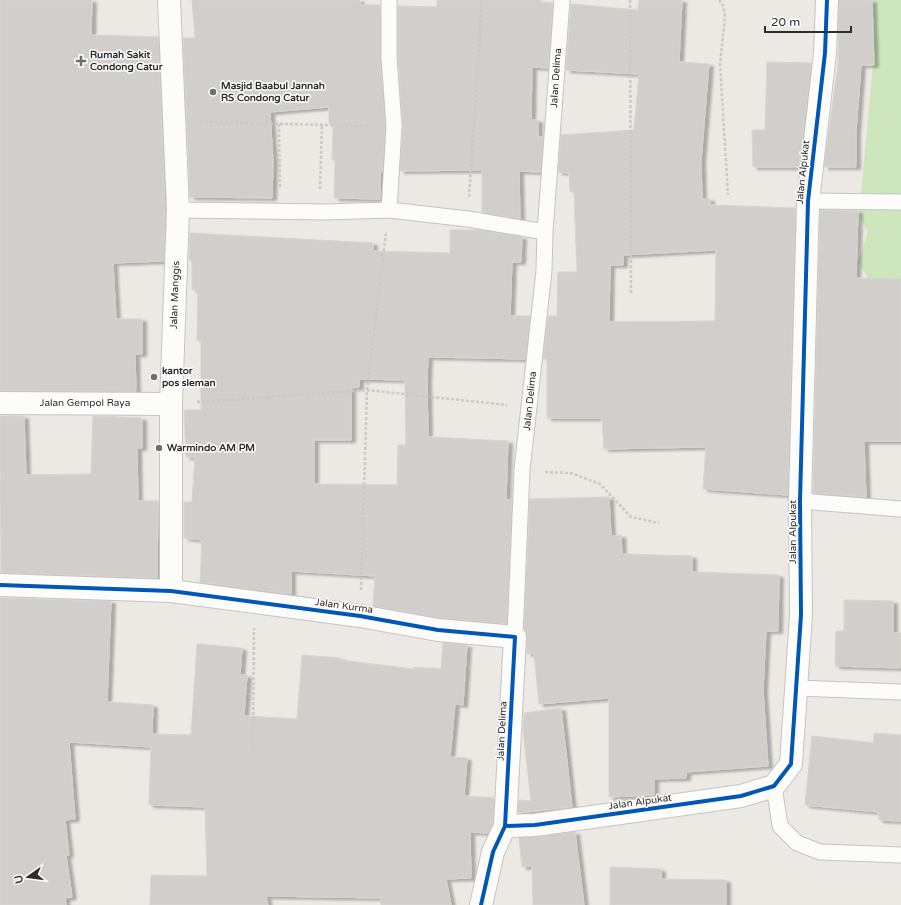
<svg xmlns="http://www.w3.org/2000/svg" width="901" height="905" font-family="'Varela Round',sans-serif">
	<style>
		.green { fill: #cee6be }
		.building { fill: #d1cecb; stroke: #d7d4d0; fill-rule: evenodd; filter: url(#shadow) }
		.lines { fill: none; stroke-linecap: round; stroke-linejoin: round }
		.service-casing { stroke: #c5c4c5; stroke-width: 17 }
		.minor-casing { stroke: #c5c4c5; stroke-width: 24 }
		.path { stroke: #c9c9c8; stroke-width: 2.5; stroke-dasharray: 3 2; stroke-linecap: butt }
		.service { stroke: #fcfcfb; stroke-width: 15 }
		.minor { stroke: #fcfcfb; stroke-width: 22 }
		.cycleway-casing { stroke: #fff; stroke-width: 6 }
		.cycleway { stroke: #0057b8; stroke-width: 4 }
		.poi-dot { fill: #706f6e; stroke: #fff; stroke-width: 1.5 }
		.labels { text-anchor: middle; dominant-baseline: central; stroke-width: 3; stroke-linejoin: round; paint-order: stroke }
		.poi-label { font-size: 10px; font-weight: bold; fill: #2e2e2e; stroke: #fff; text-anchor: start }
		.street-label { font-size: 10px; fill: #2e2e2e; stroke: #fff }
	</style>
	<defs>
		<filter id="shadow"><feDropShadow dx="4.5" dy="2.5" stdDeviation="1" flood-color="#0004"/></filter>
	</defs>
	<rect width="100%" height="100%" fill="#ece8e4"/>
	<path class="green" d="M 873,0 L 901,0 L 901,295 L 876,291 L 858,262 L 868,232 L 859,216 L 874,53 Z"/>
	<path class="building" d="M 0,0 L 92,0 L 91,35 L 158,37 L 165,210 L 164,261 L 113,263 L 116,319 L 142,319 L 142,354 L 135,354 L 136,391 L 0,391 Z
		M 192,0 L 360,0 L 360,5 L 380,5 L 380,58 L 385,126 L 382,172 L 380,172 L 380,199 L 334,198 L 335,160 L 332,160 L 333,124 L 329,124 L 329,107 L 270,112 L 273,162 L 272,198 L 190,197 L 183,38 L 195,38 Z
		M 437,0 L 541,0 L 540,2 L 553,3 L 548,68 L 532,67 L 531,120 L 538,120 L 538,137 L 543,137 L 540,172 L 519,171 L 520,219 L 482,212 L 482,170 L 400,171 L 403,125 L 398,57 L 398,6 L 437,7 Z
		M 639,0 L 682,0 L 679,62 L 709,64 L 701,161 L 702,199 L 710,199 L 710,205 L 795,208 L 788,495 L 703,489 L 706,447 L 604,449 L 602,418 L 547,418 L 547,359 L 543,359 L 548,316 L 557,316 L 558,272 L 577,272 L 574,192 L 570,192 L 569,173 L 558,172 L 561,135 L 634,130 L 639,74 L 566,70 L 571,4 L 638,10 ZM 716,250 L 715,321 L 609,322 L 610,265 L 623,265 L 623,255 Z
		M 839,0 L 872,0 L 874,65 L 861,65 L 856,131 L 856,167 L 824,167 L 838,64 Z
		M 767,62 L 811,63 L 799,167 L 753,167 L 752,130 L 765,130 Z
		M 820,210 L 858,211 L 856,278 L 901,279 L 901,441 L 864,441 L 866,497 L 813,493 Z
		M 450,230 L 480,230 L 522,237 L 521,262 L 512,262 L 510,316 L 530,316 L 525,359 L 428,357 L 427,380 L 428,437 L 508,441 L 506,500 L 512,500 L 507,624 L 440,618 L 373,606 L 375,576 L 291,571 L 291,594 L 200,582 L 202,540 L 184,538 L 184,502 L 192,502 L 195,457 L 186,457 L 184,410 L 201,410 L 201,341 L 197,341 L 198,289 L 192,290 L 192,260 L 189,260 L 190,233 L 373,243 L 373,251 L 450,253 ZM 359,379 L 405,380 L 406,445 L 398,445 L 397,485 L 314,484 L 314,440 L 351,440 L 351,388 L 359,387 Z
		M 0,416 L 24,416 L 26,475 L 91,474 L 93,416 L 142,418 L 142,448 L 137,448 L 138,501 L 158,501 L 157,578 L 1,573 Z
		M 609,497 L 611,536 L 621,535 L 622,554 L 692,556 L 692,572 L 779,575 L 778,631 L 766,631 L 763,690 L 768,766 L 686,772 L 686,778 L 654,779 L 654,795 L 609,797 L 609,698 L 539,704 L 534,653 L 527,654 L 527,637 L 524,629 L 530,499 Z
		M 0,598 L 111,601 L 107,702 L 153,705 L 152,734 L 191,735 L 197,644 L 242,648 L 240,675 L 247,675 L 244,716 L 297,719 L 302,655 L 340,658 L 340,660 L 414,669 L 414,667 L 441,669 L 443,643 L 467,645 L 463,705 L 455,704 L 450,757 L 467,758 L 464,796 L 494,798 L 493,823 L 488,833 L 470,832 L 471,878 L 446,879 L 451,905 L 381,905 L 381,898 L 266,896 L 268,905 L 150,905 L 151,875 L 207,876 L 205,807 L 149,805 L 151,747 L 69,742 L 75,819 L 65,820 L 69,855 L 66,855 L 72,897 L 65,898 L 66,905 L 0,905 Z
		M 844,600 L 893,601 L 893,633 L 901,633 L 900,668 L 835,666 L 836,631 L 844,631 Z
		M 561,708 L 572,807 L 518,813 L 519,800 L 531,801 L 523,730 L 524,713 Z
		M 874,733 L 901,735 L 901,821 L 879,820 L 878,812 L 805,805 L 812,736 L 874,743 Z
		M 575,832 L 584,905 L 533,905 L 532,866 L 522,867 L 519,838 Z
		M 610,867 L 661,869 L 661,879 L 726,880 L 726,905 L 610,905 Z"/>
	<g class="lines">
		<defs>
			<path id="service" d="M 808,201 L 901,202
				M 178,210 L 326,212 L 389,210 L 468,219 L 545,232
				M 389,210 L 394,126 L 389,57 L 389,0
				M 800,501 L 901,509
				M 515,637 L 522,470 L 544,271 L 545,232 L 562,0
				M 797,688 L 901,692
				M 774,786 L 780,826 L 797,843 L 820,852 L 901,855"/>
			<path id="minor" d="M 169,0 L 178,210 L 171,404 L 171,591
				M 0,403 L 171,404
				M 0,585 L 171,591 L 360,616 L 438,630 L 515,637 L 505,826 L 493,852 L 481,905
				M 505,826 L 535,825 L 741,796 L 774,786 L 791,764 L 801,615 L 800,501 L 808,201 L 825,53 L 827,0"/>
		</defs>
		<use href="#service" class="service-casing"/>
		<use href="#minor" class="minor-casing"/>
		<path class="path" d="M 630,0 L 631,294
			M 719,0 L 723,5 L 725,17 L 720,64 L 728,195
			M 200,122 L 371,126
			M 279,124 L 280,188
			M 320,189 L 322,124
			M 469,197 L 482,0
			M 197,402 L 367,390 L 507,405
			M 545,472 L 571,473 L 600,484 L 631,517 L 659,523
			M 361,590 L 367,390 L 386,233
			M 253,750 L 254,628"/>
		<use href="#service" class="service"/>
		<use href="#minor" class="minor"/>
		<defs>
			<path id="cycleway" d="M 0,585 L 171,591 L 360,616 L 438,630 L 515,637 L 505,826 L 493,852 L 481,905
				M 505,826 L 535,825 L 741,796 L 774,786 L 791,764 L 801,615 L 800,501 L 808,201 L 825,53 L 827,0"/>
		</defs>
		<use href="#cycleway" class="cycleway-casing"/>
		<use href="#cycleway" class="cycleway"/>
	</g>
	<g class="poi-dot">
		<path d="M79 55h4v4h4v4h-4v4h-4v-4h-4v-4h4z"/>
		<circle cx="213" cy="92" r="4"/>
		<circle cx="154" cy="377" r="4"/>
		<circle cx="159" cy="448" r="4"/>
	</g>
	<g class="labels">
		<g class="poi-label">
			<text x="90" y="55">Rumah Sakit<tspan x="90" dy="12">Condong Catur</tspan></text>
			<text x="221" y="86">Masjid Baabul Jannah<tspan x="221" dy="12">RS Condong Catur</tspan></text>
			<text x="162" y="371">kantor<tspan x="162" dy="12">pos sleman</tspan></text>
			<text x="167" y="448">Warmindo AM PM</text>
		</g>
		<g class="street-label">
			<text transform="translate(556 78) rotate(-86)">Jalan Delima</text>
			<text transform="translate(803 172) rotate(-84)">Jalan Alpukat</text>
			<text transform="translate(175 295) rotate(-88)">Jalan Manggis</text>
			<text transform="translate(530 401) rotate(-84)">Jalan Delima</text>
			<text x="85" y="403">Jalan Gempol Raya</text>
			<text transform="translate(793 532) rotate(-90)">Jalan Alpukat</text>
			<text transform="translate(344 606) rotate(8)">Jalan Kurma</text>
			<text transform="translate(502 731) rotate(-87)">Jalan Delima</text>
			<text transform="translate(640 802) rotate(-8)">Jalan Alpukat</text>
		</g>
	</g>
	<g transform="translate(28 877) rotate(256)" stroke="#ffffff" stroke-width="3" paint-order="stroke">
	<path d="M0-3L7 15L0 10L-7 15Z" fill="#2e2e2e"/>
	<text y="-6" font-size="11" font-weight="bold" text-anchor="middle" fill="#2e2e2e">U</text>
	</g>
	<path d="M765 26v6h86v-6" fill="none" stroke="#2e2e2e" stroke-width="2"/>
	<text x="771" y="26" font-size="12" fill="#2e2e2e" stroke="#ffffff" stroke-width="3" paint-order="stroke">20 m</text>
</svg>
